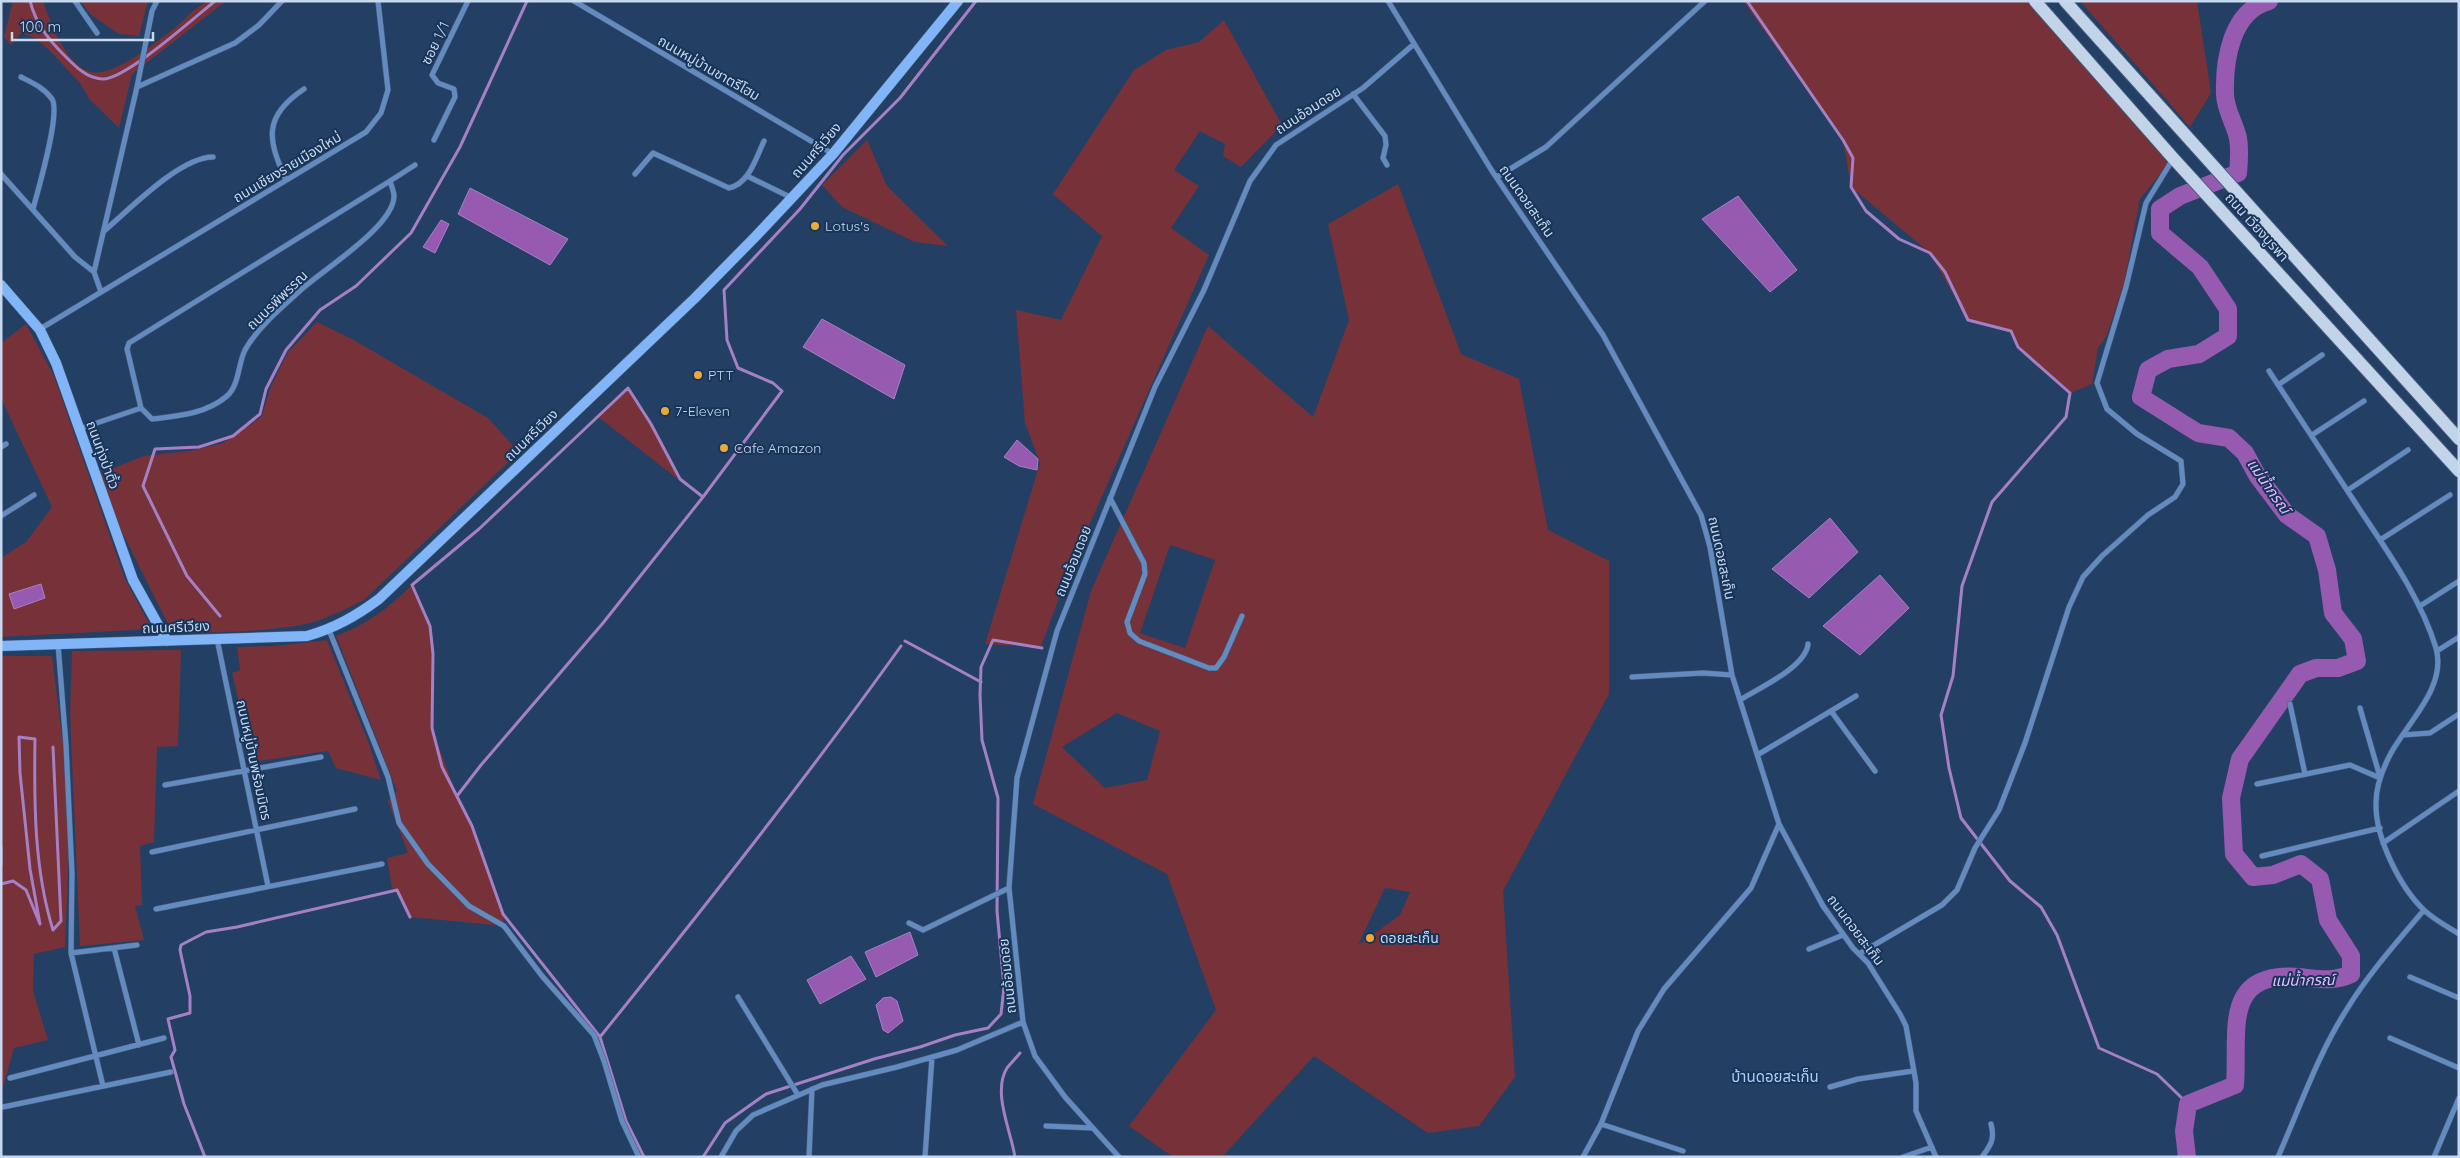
<svg xmlns="http://www.w3.org/2000/svg" width="2460" height="1158" font-family="Quicksand,'Noto Sans Thai',sans-serif">
	<style>
		.green { fill: #763139; fill-rule: evenodd }
		.water { fill: #975ab1; stroke: #a580c4 }
		.lines { fill: none; stroke-linecap: round; stroke-linejoin: round }
		.stream { stroke: #a580c4; stroke-width: 3 }
		.river { stroke: #975ab1; stroke-width: 18 }
		.street-casing { stroke: #445e80; stroke-width: 6 }
		.secondary-casing { stroke: #445e80; stroke-width: 11 }
		.primary-casing { stroke: #445e80; stroke-width: 14 }
		.street { stroke: #638bbf; stroke-width: 5 }
		.secondary { stroke: #82b5f8; stroke-width: 10 }
		.primary { stroke: #c3d4e9; stroke-width: 12 }
		.poi-dot { fill: #eca93b; stroke: #183559; stroke-width: 2 }
		.labels { text-anchor: middle; dominant-baseline: central; stroke-width: 4; stroke-linejoin: round; paint-order: stroke }
		.street-label { font-size: 14px; fill: #c7d8ef; stroke: #183559 }
		.poi-label { font-size: 14px; fill: #c7d8ef; stroke: #183559; text-anchor: start }
		.water-label { font-size: 15px; font-style: italic; fill: #e9bafe; stroke: #183559 }
		.neighbourhood-label { font-size: 15px; fill: #abcdfa; stroke: #183559 }
	</style>
	<rect width="100%" height="100%" fill="#234064"/>
	<path class="green" d="M 13,1 L 43,1 C 50,22 67,67 91,72 C 113,77 154,44 171,31 C 182,23 194,7 207,2 C 212,0 221,1 226,1 L 132,74 L 119,128 L 90,100 L 80,83 L 49,50 L 35,38 L 21,33 L 11,45 L 4,37 Z
		M 81,1 L 148,1 L 139,36 L 119,34 L 90,14 Z
		M 1743,1 L 2028,1 L 2173,158 L 2140,199 L 2124,283 L 2107,335 L 2098,348 L 2092,384 L 2070,393 L 2023,352 L 2011,331 L 1968,320 L 1930,253 L 1851,187 L 1843,140 Z
		M 2080,1 L 2197,1 L 2211,93 L 2190,127 Z
		M 1224,20 L 1282,125 L 1241,167 L 1223,156 L 1225,144 L 1200,131 L 1174,170 L 1199,186 L 1171,228 L 1209,255 L 1068,573 L 1041,647 L 985,644 L 1040,463 L 1025,423 L 1016,310 L 1061,320 L 1102,236 L 1053,194 L 1134,70 L 1166,50 L 1199,42 Z
		M 867,140 L 887,186 L 948,246 L 915,242 L 842,207 L 822,185 Z
		M 1398,184 L 1461,354 L 1519,379 L 1548,530 L 1609,561 L 1609,694 L 1503,891 L 1515,1077 L 1479,1126 L 1428,1133 L 1314,1056 L 1222,1157 L 1173,1157 L 1129,1126 L 1216,1010 L 1167,874 L 1033,804 L 1091,591 L 1208,326 L 1313,417 L 1349,320 L 1328,224 ZM 1170,545 L 1215,560 L 1185,648 L 1140,633 ZM 1117,713 L 1160,731 L 1147,780 L 1105,788 L 1062,747 ZM 1385,888 L 1410,892 L 1400,915 L 1358,945 Z
		M 317,322 L 352,339 L 488,418 L 519,452 L 364,600 C 346,609 330,617 310,623 C 283,630 198,636 171,630 L 114,516 L 101,473 L 144,456 L 189,451 L 223,443 L 262,416 L 271,386 L 288,352 Z
		M 26,324 L 54,376 L 125,579 L 152,629 L 1,637 L 1,558 L 26,542 L 52,507 L 1,398 L 1,343 Z
		M 628,388 L 652,426 L 679,480 L 597,416 Z
		M 412,585 L 430,626 L 433,654 L 432,728 L 457,796 L 472,826 L 503,914 L 504,926 L 410,917 L 397,890 L 392,888 L 387,858 L 408,853 L 388,801 L 397,791 L 336,636 C 366,625 389,608 412,585 Z
		M 327,640 L 368,741 L 381,780 L 336,768 L 328,751 L 253,762 L 232,673 L 240,670 L 237,647 L 275,646 Z
		M 181,650 L 178,746 L 157,747 L 154,842 L 140,846 L 142,905 L 135,906 L 144,940 L 80,946 L 70,715 L 72,651 Z
		M 1,656 L 52,656 L 65,760 L 69,847 L 65,947 L 34,954 L 33,991 L 48,1040 L 14,1048 L 1,1094 Z"/>
	<path class="water" d="M 470,188 L 568,239 L 550,265 L 458,214 Z
		M 1738,196 L 1797,270 L 1770,292 L 1702,219 Z
		M 441,220 L 449,224 L 435,253 L 423,247 Z
		M 822,319 L 905,365 L 894,399 L 803,347 Z
		M 1017,440 L 1038,459 L 1037,470 L 1019,466 L 1004,457 Z
		M 1830,518 L 1858,552 L 1809,598 L 1772,569 Z
		M 1880,575 L 1909,608 L 1860,655 L 1823,626 Z
		M 41,584 L 45,598 L 14,609 L 9,594 Z
		M 910,932 L 918,955 L 876,977 L 865,952 Z
		M 851,956 L 866,979 L 820,1004 L 807,980 Z
		M 891,997 L 897,1001 L 903,1021 L 888,1033 L 883,1030 L 876,1005 L 883,998 Z"/>
	<g class="lines">
		<path class="stream" d="M 30,1 C 36,24 48,39 64,55 C 75,66 86,78 102,79 C 124,81 195,17 215,1
			M 1747,1 L 1843,140 L 1853,158 L 1851,187 L 1866,211 L 1899,239 L 1930,253 L 1945,272 L 1968,320 L 2011,331 L 2018,347 L 2070,393 L 2066,417 L 1992,502 L 1962,586 L 1953,676 L 1941,715 L 1949,768 L 1961,818 L 2010,881 L 2041,907 L 2057,935 L 2099,1048 L 2157,1074 L 2188,1104
			M 703,497 L 782,391 L 773,383 L 738,368 L 727,340 L 724,290 L 800,209 L 843,155 L 900,98 L 976,1
			M 220,616 L 187,576 L 143,486 L 155,449 L 199,447 L 233,436 L 260,414 L 266,389 L 286,350 L 320,310 L 356,286 L 411,233 L 460,147 L 527,1
			M 905,641 L 981,682
			M 457,796 L 481,765 L 603,623 L 703,497 L 680,479 L 651,424 L 628,388 L 479,529 L 412,585 L 430,626 L 433,654 L 432,728 L 442,767 L 472,826 L 503,914 L 600,1037 L 626,1121 L 644,1157
			M 1,847 L 1,865
			M 1,884 L 13,881 L 26,890 L 40,924 L 30,869 L 20,773 L 19,737 L 35,739 C 34,802 34,869 53,930 L 61,921 L 53,747
			M 600,1037 C 703,909 805,780 901,646
			M 205,1157 L 184,1104 L 171,1057 L 175,1050 L 168,1019 L 190,1013 L 190,996 L 180,950 L 181,945 L 206,932 L 237,927 L 397,890 L 410,917
			M 703,1157 L 725,1123 L 766,1094 L 874,1059 L 920,1047 L 955,1035 L 988,1028 L 1001,1014 L 1004,987 L 997,911 L 998,798 L 982,740 L 980,695 L 981,667 L 993,640 L 1042,648
			M 1015,1157 C 1011,1131 992,1092 1007,1068 C 1011,1063 1016,1058 1020,1053"/>
		<path class="river" d="M 2187,1157 L 2184,1131 L 2188,1104 L 2235,1085 C 2239,1032 2221,971 2299,977 C 2318,979 2334,982 2351,974 L 2351,956 L 2328,920 L 2320,879 L 2301,864 L 2273,875 L 2253,877 L 2234,854 L 2231,798 L 2240,759 L 2300,674 L 2316,668 L 2338,668 L 2357,661 L 2353,639 L 2333,613 L 2327,570 L 2317,536 L 2287,515 L 2257,475 L 2245,453 L 2229,438 L 2198,433 L 2141,397 L 2148,370 L 2168,359 L 2199,354 L 2228,336 L 2228,309 L 2200,267 L 2160,233 L 2160,209 L 2180,196 L 2238,173 C 2239,162 2240,149 2238,138 C 2235,124 2225,109 2225,94 C 2224,61 2231,11 2269,1"/>
		<defs>
			<path id="street" d="M 75,1 L 97,33
				M 574,1 L 833,154
				M 1388,1 L 1492,171 L 1603,335 L 1701,515 L 1710,547 L 1732,675 L 1779,824 L 1823,906 L 1853,948 L 1868,963 L 1900,1014 L 1906,1026 L 1916,1083 L 1916,1111 L 1936,1157
				M 21,77 C 33,83 44,88 52,99 C 61,113 38,190 33,209
				M 137,87 L 235,43 L 259,25 L 282,1
				M 1353,94 L 1385,136 L 1386,145 L 1383,158 L 1387,165
				M 434,140 L 455,97 L 454,89 L 438,83 L 432,75 L 468,1
				M 1,174 L 75,257 L 94,272
				M 635,174 L 653,153 L 729,188 C 749,184 756,158 764,141
				M 747,176 L 792,198
				M 1497,177 L 1546,147 L 1705,1
				M 286,180 C 268,140 262,117 304,89
				M 390,181 C 391,185 394,191 394,196 C 394,226 324,269 302,289 C 282,307 258,327 245,350 C 238,364 239,386 227,396 C 206,414 178,416 152,419 L 141,408 L 127,349 L 129,343 L 390,181 L 415,165
				M 104,231 C 130,209 180,157 213,157
				M 101,292 L 94,272 L 137,87 L 152,11 L 157,1
				M 40,329 L 366,132 L 381,113 L 388,90 L 378,1
				M 2269,371 C 2300,418 2331,465 2362,513 C 2390,555 2421,599 2436,648 C 2447,687 2408,722 2391,753 C 2383,768 2376,785 2376,803 C 2375,837 2400,888 2425,911 C 2435,920 2448,927 2459,934
				M 2278,385 L 2322,355
				M 79,429 L 141,408
				M 2312,435 L 2364,401
				M 1,447 L 6,444
				M 2348,490 L 2408,450
				M 1110,498 L 1144,563 L 1145,574 L 1127,622 L 1130,633 L 1139,641 L 1209,668 L 1216,668 L 1224,657 L 1242,616
				M 1,516 L 34,495
				M 2380,540 L 2450,495
				M 2420,606 L 2459,581
				M 329,630 L 388,777 L 399,823 L 428,864 L 469,906 L 504,926 L 542,976 L 594,1035 L 604,1061 L 622,1121 L 639,1157
				M 217,639 L 268,886
				M 58,644 L 66,745 L 72,873 L 71,953 L 103,1086
				M 2437,651 L 2459,637
				M 1632,677 L 1703,673 L 1732,675
				M 1740,700 C 1759,688 1806,667 1808,644
				M 2290,704 L 2305,774
				M 2360,708 L 2380,777
				M 1831,711 L 1875,771
				M 2403,735 L 2430,733 L 2459,714
				M 1759,754 L 1856,696
				M 2257,784 L 2350,765 L 2380,778
				M 165,785 L 321,757
				M 2383,843 L 2459,791
				M 152,852 L 355,809
				M 2262,856 L 2380,828
				M 156,909 L 382,864
				M 909,923 L 923,930 L 1009,888
				M 114,948 L 139,1045
				M 1809,949 L 1843,935
				M 71,953 L 137,945
				M 1859,954 L 1942,905 L 1957,890 L 1975,848 L 1999,810 L 2025,743 L 2069,607 L 2083,577 L 2102,556 L 2148,515 L 2175,497 L 2183,484 L 2181,461 L 2137,434 L 2107,409 L 2097,383 L 2126,287 L 2146,203 L 2173,159
				M 2410,977 L 2459,998
				M 738,997 L 798,1095
				M 2390,1038 L 2459,1068
				M 10,1078 L 164,1038
				M 1830,1087 L 1858,1079 L 1913,1071
				M 3,1107 L 171,1072
				M 1601,1124 L 1683,1151
				M 1046,1126 L 1093,1128
				M 721,1157 L 736,1131 L 753,1115 L 822,1085 L 897,1067 L 957,1050 L 1023,1022
				M 809,1157 L 812,1089
				M 925,1157 L 932,1057
				M 1119,1157 L 1065,1097 L 1035,1056 L 1023,1022 L 1009,888 L 1017,778 L 1057,631 L 1155,387 L 1204,290 L 1250,181 L 1276,145 L 1363,88 L 1414,44
				M 1583,1157 L 1601,1124 L 1638,1031 L 1664,989 L 1751,888 L 1779,824
				M 1903,1157 L 1932,1147
				M 1982,1157 C 1991,1145 1995,1139 1991,1124
				M 2278,1157 C 2300,1107 2318,1054 2347,1009 C 2369,973 2397,942 2424,910
				M 2434,1157 L 2459,1098"/>
			<path id="secondary" d="M 1,285 L 40,330 L 56,363 L 133,580 L 167,641
				M 1,646 L 307,636 C 335,628 356,616 379,599 L 695,298 L 756,236 L 833,154 L 958,1"/>
			<path id="primary" d="M 2035,1 L 2173,158 L 2459,471
				M 2065,1 L 2459,439"/>
		</defs>
		<use href="#street" class="street-casing"/>
		<use href="#secondary" class="secondary-casing"/>
		<use href="#primary" class="primary-casing"/>
		<use href="#street" class="street"/>
		<use href="#secondary" class="secondary"/>
		<use href="#primary" class="primary"/>
	</g>
	<g class="poi-dot">
		<circle cx="815" cy="226" r="5"/>
		<circle cx="698" cy="375" r="5"/>
		<circle cx="665" cy="411" r="5"/>
		<circle cx="724" cy="448" r="5"/>
		<circle cx="1370" cy="938" r="5"/>
	</g>
	<g class="labels">
		<g class="street-label">
			<text transform="translate(435 43) rotate(-64)">ซอย 1/1</text>
			<text transform="translate(709 68) rotate(30)">ถนนหมู่บ้านชาตรีโฮม</text>
			<text transform="translate(1308 110) rotate(-33)">ถนนอ้อมดอย</text>
			<text transform="translate(816 150) rotate(-49)">ถนนศรีเวียง</text>
			<text transform="translate(287 167) rotate(-31)">ถนนเชียงรายเมืองใหม่</text>
			<text transform="translate(1527 201) rotate(55)">ถนนดอยสะเก็น</text>
			<text transform="translate(2257 227) rotate(48)">ถนน เวียงบูรพา</text>
			<text transform="translate(277 300) rotate(-44)">ถนนรพีพรรณ</text>
			<text transform="translate(531 435) rotate(-44)">ถนนศรีเวียง</text>
			<text transform="translate(103 455) rotate(70)">ถนนทุ่งป่าติ้ว</text>
			<text transform="translate(1722 558) rotate(78)">ถนนดอยสะเก็น</text>
			<text transform="translate(1073 561) rotate(-68)">ถนนอ้อมดอย</text>
			<text transform="translate(176 627) rotate(-2)">ถนนศรีเวียง</text>
			<text transform="translate(254 760) rotate(78)">ถนนหมู่บ้านพร้อมมิตร</text>
			<text transform="translate(1856 930) rotate(53)">ถนนดอยสะเก็น</text>
			<text transform="translate(1007 976) rotate(-96)">ถนนอ้อมดอย</text>
		</g>
		<g class="poi-label">
			<text x="825" y="226">Lotus's</text>
			<text x="708" y="375">PTT</text>
			<text x="675" y="411">7-Eleven</text>
			<text x="734" y="448">Cafe Amazon</text>
			<text x="1380" y="938">ดอยสะเก็น</text>
		</g>
		<g class="water-label">
			<text transform="translate(2269 486) rotate(55)">แม่น้ำกรณ์</text>
			<text transform="translate(2303 980) rotate(-1)">แม่น้ำกรณ์</text>
		</g>
		<g class="neighbourhood-label">
			<text x="1775" y="1076">บ้านดอยสะเก็น</text>
		</g>
	</g>
	<rect width="2460" height="1158" fill="none" stroke="#c7d8ef" stroke-width="5"/>
	<path d="M12 32v8h141v-8" fill="none" stroke="#c7d8ef" stroke-width="2.5"/>
	<text x="20" y="32" font-size="15" fill="#c7d8ef" stroke="#183559" stroke-width="4" paint-order="stroke">100 m</text>
</svg>
